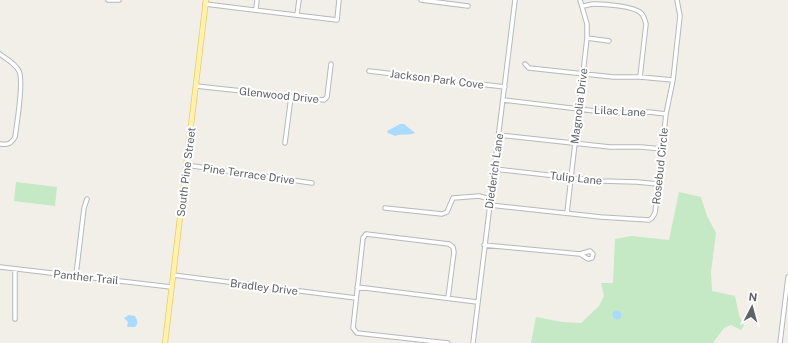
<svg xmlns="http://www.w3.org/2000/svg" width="788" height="343" font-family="'Public Sans',sans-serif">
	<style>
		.green { fill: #c5e8c5 }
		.water { fill: #aadaff }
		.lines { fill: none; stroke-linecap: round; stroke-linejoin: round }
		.minor-casing { stroke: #b5b8bc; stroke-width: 5.5 }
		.major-casing { stroke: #f2c960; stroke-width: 6 }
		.minor { stroke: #fff; stroke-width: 3.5 }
		.major { stroke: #fff2af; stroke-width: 4.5 }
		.labels { text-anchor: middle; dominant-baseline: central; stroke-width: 4; stroke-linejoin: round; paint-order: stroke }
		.street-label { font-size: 11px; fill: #5f6368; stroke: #fff }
	</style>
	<rect width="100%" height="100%" fill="#f1efe8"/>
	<path class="green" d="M 16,182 L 57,187 L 55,206 L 14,201 Z
		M 679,192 L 701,197 L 707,216 L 716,233 L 711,272 L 712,291 L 735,296 L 739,315 L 744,326 L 741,330 L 731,325 L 724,328 L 713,343 L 531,343 L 536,317 L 562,322 L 581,323 L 599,306 L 604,296 L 601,283 L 613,283 L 615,239 L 631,236 L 669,240 Z"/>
	<path class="water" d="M 400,124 L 404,124 L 415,133 C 409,136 402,133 395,136 L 388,133 L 387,131 Z
		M612.5 315a4.5 4.5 0 1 1 9 0a4.5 4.5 0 1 1-9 0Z
		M 129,315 L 135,316 C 137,320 139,323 135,327 L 128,327 L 127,326 L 128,322 L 124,318 Z"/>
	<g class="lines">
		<defs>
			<path id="minor" d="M 108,0 L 119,0
				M 421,0 L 468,6
				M 205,4 L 337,20 L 339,0
				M 582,6 C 586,6 590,4 594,4 C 604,4 634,6 641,13 C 644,16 645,20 646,24 L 640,77
				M 256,9 L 257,0
				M 297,15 L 299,0
				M 587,38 L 609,41
				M 0,54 C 6,59 15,63 19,71 C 24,81 17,123 15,137 C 11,144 8,145 0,144
				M 525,64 L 529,68 L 613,77 L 640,77 L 673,80
				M 369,71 L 505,87
				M 196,86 L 324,100 L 327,97 L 331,64
				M 503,100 L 612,113 L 649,112 L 666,114
				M 499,135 L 610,147 L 641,147 L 662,149
				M 285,143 L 291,97
				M 186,165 L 312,183
				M 495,169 L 601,181 L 637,182 L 658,184
				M 490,205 L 601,217 L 649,220 L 652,218 L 655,213 L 666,114 L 673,80 L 680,16 L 677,0
				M 385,208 L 442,214 L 447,212 L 453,198 L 479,196 L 490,199
				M 567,213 L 587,38 L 587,24 L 580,0
				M 484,245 L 580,254 L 588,259 L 592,258 L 593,254 L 590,251 L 580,254
				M 0,267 L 171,287
				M 76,275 L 84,208 L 87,199
				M 173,275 L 356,298
				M 357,287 L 477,302
				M 15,319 L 15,269
				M 448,343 L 357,333 L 353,328 L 363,238 L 366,234 L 449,244 L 453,247 L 454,252 L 448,298
				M 473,343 L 515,0
				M 780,343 L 788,277"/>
			<path id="major" d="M 165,343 L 206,0"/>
		</defs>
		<use href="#minor" class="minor-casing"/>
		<use href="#major" class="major-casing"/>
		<use href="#minor" class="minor"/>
		<use href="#major" class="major"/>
	</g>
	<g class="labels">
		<g class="street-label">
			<text transform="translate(437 79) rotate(7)">Jackson Park Cove</text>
			<text transform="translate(279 95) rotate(6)">Glenwood Drive</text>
			<text transform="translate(579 106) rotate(-83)">Magnolia Drive</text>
			<text transform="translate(620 111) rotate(3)">Lilac Lane</text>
			<text transform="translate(660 166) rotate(-84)">Rosebud Circle</text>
			<text transform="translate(494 171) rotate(-82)">Diederich Lane</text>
			<text transform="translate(186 172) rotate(-83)">South Pine Street</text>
			<text transform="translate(249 174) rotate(8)">Pine Terrace Drive</text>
			<text transform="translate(576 178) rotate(6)">Tulip Lane</text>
			<text transform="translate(86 277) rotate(6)">Panther Trail</text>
			<text transform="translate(264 287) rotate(7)">Bradley Drive</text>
		</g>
	</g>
	<g transform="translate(752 307) rotate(6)" stroke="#ffffff" stroke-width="3" paint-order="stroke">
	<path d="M0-3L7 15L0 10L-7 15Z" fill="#5f6368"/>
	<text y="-6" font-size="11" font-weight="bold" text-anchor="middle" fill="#5f6368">N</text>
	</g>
</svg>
